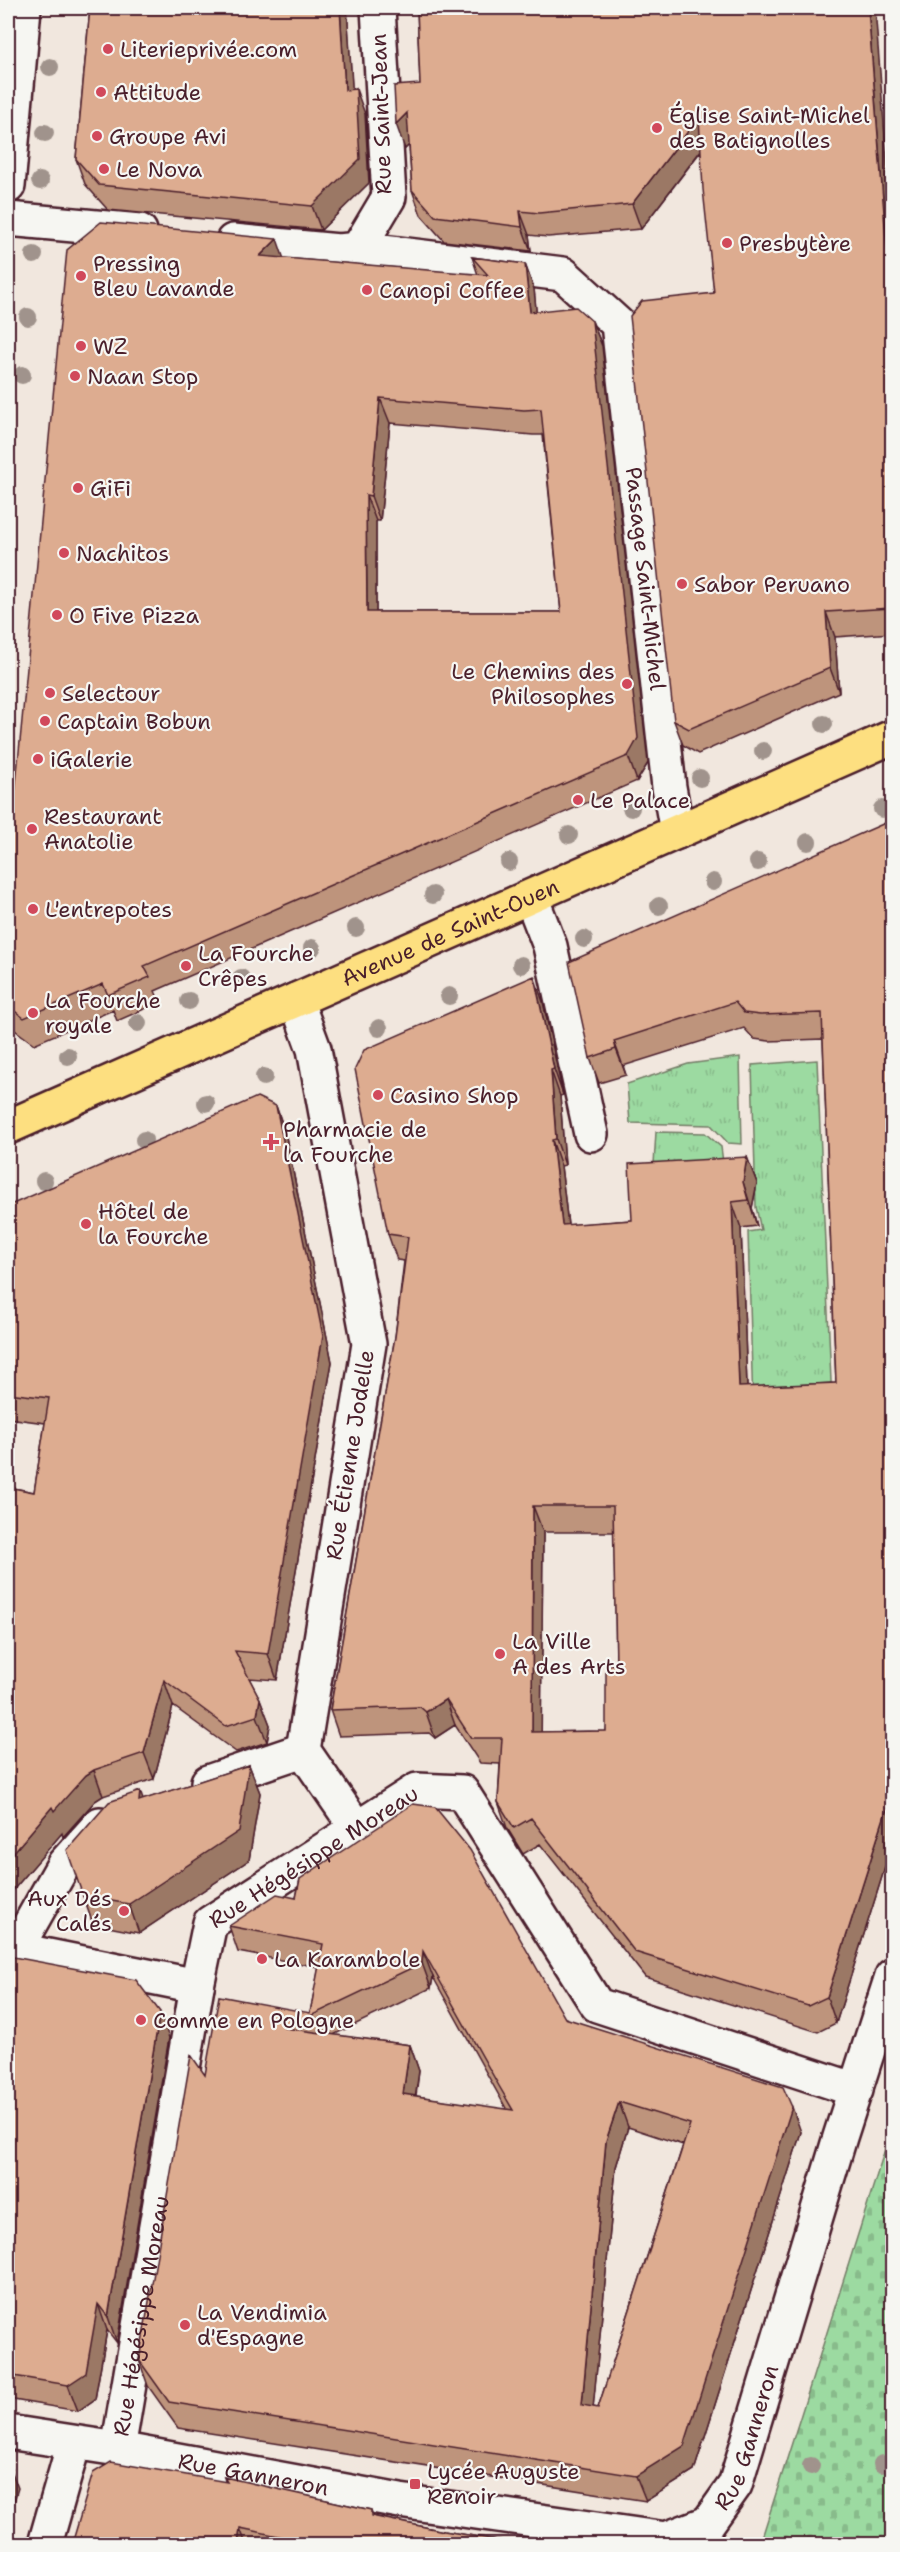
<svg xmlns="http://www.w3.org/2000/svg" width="900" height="2552" font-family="'Shantell Sans',sans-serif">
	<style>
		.grass { fill: url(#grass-tufts); stroke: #737c66; stroke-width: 1.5 }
		.cemetery { fill: url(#cemetery-stones); stroke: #737c66; stroke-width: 1.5 }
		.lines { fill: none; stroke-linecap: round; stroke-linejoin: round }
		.minor-casing { stroke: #4a1f2b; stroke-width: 38 }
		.major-casing { stroke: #4a1f2b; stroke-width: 38 }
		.minor { stroke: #f6f6f2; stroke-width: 33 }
		.major { stroke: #fddf80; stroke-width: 33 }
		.tree { fill: #a0938c }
		.wall { fill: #be947c; stroke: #4a1f2b; stroke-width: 1.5; fill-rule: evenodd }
		.shaded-wall { fill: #9b7865; stroke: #4a1f2b; stroke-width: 1.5 }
		.building { fill: #ddac90; stroke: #4a1f2b; stroke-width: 1.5; fill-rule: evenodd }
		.poi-dot { fill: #d1495b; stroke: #f6f6f2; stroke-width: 2 }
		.labels { text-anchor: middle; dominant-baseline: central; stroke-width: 4.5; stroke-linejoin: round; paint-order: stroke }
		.poi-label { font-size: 22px; fill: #4a1f2b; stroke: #f6f6f2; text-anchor: start }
		.street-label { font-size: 22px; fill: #4a1f2b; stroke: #f6f6f2 }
	</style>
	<defs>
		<pattern id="grass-tufts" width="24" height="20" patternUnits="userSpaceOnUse" patternTransform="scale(1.5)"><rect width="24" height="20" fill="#9cdaa1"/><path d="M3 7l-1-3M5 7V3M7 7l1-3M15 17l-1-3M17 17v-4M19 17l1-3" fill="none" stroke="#88bb8b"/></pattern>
		<pattern id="cemetery-stones" width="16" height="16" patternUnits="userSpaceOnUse" patternTransform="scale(1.5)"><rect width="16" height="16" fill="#9cdaa1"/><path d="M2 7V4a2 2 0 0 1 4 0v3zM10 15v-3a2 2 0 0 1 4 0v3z" fill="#88bb8b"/></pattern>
	</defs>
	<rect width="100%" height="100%" fill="#f1e7de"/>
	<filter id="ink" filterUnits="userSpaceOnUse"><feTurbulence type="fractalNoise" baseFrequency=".0167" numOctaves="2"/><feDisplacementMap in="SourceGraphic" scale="12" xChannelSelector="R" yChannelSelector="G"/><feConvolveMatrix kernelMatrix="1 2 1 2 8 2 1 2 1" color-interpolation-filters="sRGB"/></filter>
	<g filter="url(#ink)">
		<path class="grass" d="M 740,1057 L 742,1144 L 728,1143 L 711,1125 L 630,1123 L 627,1084 L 688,1064 Z
			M 817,1060 L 832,1404 L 753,1408 L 748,1232 L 761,1230 L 756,1207 L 752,1065 Z
			M 656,1132 L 705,1133 L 721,1147 L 725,1178 L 654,1164 Z"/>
		<path class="cemetery" d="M 892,2127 L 892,2544 L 760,2544 Z"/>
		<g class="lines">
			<defs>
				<g id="minor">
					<path d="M 8,186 L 24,8"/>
					<path d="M 8,219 L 140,231"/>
					<path d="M 233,241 L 339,251 L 358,249 L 389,197 L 378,8"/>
					<path id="s1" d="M 358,249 L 563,274 L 618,324 L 669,787 L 677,832"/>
					<path d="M 531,897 L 550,946 L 591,1134"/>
					<path d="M 296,1000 L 314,1049 L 369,1344 L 303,1750 L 356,1827"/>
					<path d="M 208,1782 L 303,1750"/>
					<path d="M 8,1948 L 197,1986"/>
					<path d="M 16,1949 L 64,1864 L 100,1824"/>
					<path id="s2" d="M 8,2432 L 118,2449 L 400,2501 L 666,2539 L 708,2523 L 735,2485 L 840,2137 L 892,1976"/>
					<path id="s3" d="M 118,2449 L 197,1986 L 210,1923 L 417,1790 L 462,1792 L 597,2005 L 856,2090"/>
					<path d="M 45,2544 L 74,2443"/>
				</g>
				<g id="major">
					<path id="s4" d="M 8,1127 L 892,737"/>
				</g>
			</defs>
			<use href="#minor" class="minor-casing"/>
			<use href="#major" class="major-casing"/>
			<use href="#minor" class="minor"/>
			<use href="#major" class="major"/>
		</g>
		<g class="tree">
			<circle cx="50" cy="67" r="9"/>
			<circle cx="45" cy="133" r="9"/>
			<circle cx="40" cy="181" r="9"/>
			<circle cx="34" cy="255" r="9"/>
			<circle cx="28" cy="317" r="9"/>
			<circle cx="22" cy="375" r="9"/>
			<circle cx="824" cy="724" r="9"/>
			<circle cx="763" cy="751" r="9"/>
			<circle cx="700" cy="778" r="9"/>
			<circle cx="631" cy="808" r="9"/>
			<circle cx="882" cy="809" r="9"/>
			<circle cx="569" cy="835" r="9"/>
			<circle cx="808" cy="842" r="9"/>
			<circle cx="509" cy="862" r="9"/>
			<circle cx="758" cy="862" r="9"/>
			<circle cx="713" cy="882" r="9"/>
			<circle cx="433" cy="895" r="9"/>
			<circle cx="659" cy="906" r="9"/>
			<circle cx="356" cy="928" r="9"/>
			<circle cx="584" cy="939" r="9"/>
			<circle cx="312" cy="948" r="9"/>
			<circle cx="521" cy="965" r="9"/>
			<circle cx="241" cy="978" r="9"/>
			<circle cx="449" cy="996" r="9"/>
			<circle cx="189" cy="1001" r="9"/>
			<circle cx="138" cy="1023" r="9"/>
			<circle cx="379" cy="1028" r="9"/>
			<circle cx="68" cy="1056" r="9"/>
			<circle cx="264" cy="1077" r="9"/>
			<circle cx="206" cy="1103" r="9"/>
			<circle cx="144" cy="1140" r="9"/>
			<circle cx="44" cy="1181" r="9"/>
			<circle cx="882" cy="2464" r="9"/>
			<circle cx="811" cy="2466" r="9"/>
		</g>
		<path class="wall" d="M 90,8 L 347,8 L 352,89 L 365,114 L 369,183 L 321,230 L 108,210 L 85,184 L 76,159 Z
			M 417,8 L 892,226 L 892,633 L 835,637 L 839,692 L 698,754 L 683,745 L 674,721 L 714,293 L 701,151 L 641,229 L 548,237 L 529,235 L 531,251 L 444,241 L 421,215 L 412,190 L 409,145 L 405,149 L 420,84 Z
			M 472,257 L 525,264 L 534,289 L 536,311 L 592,321 L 602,346 L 648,763 L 637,781 L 155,991 L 160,1002 L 117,1021 L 113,1010 L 34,1044 L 8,1025 L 8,867 L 284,258 L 478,275 ZM 390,423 L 533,435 L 543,435 L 561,612 L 376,612 L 376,521 L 380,521 Z
			M 892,820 L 892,1845 L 836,2023 L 818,2032 L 645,1977 L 540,1844 L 523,1854 L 507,1828 L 498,1802 L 500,1764 L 480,1763 L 455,1725 L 435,1738 L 429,1733 L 339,1736 L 330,1710 L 395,1337 L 404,1261 L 397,1260 L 388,1234 L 543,1002 L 563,1095 L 560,1096 L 565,1165 L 561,1166 L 568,1225 L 632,1220 L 747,1157 L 757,1183 L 752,1208 L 757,1226 L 741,1228 L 747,1387 L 836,1383 L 823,1039 L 769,1041 L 754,1039 L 744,1028 L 623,1066 L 626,1075 L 599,1083 L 590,1058 ZM 543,1532 L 614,1532 L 616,1664 L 606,1731 L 541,1732 Z
			M 276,1106 L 285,1132 L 332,1362 L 277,1680 L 249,1678 L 260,1699 L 270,1725 L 267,1742 L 236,1752 L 173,1706 L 154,1779 L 103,1796 L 95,1801 L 63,1837 L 62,1833 L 8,1896 L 8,1487 L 34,1492 L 45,1423 L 8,1418 L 8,1206 Z
			M 249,1765 L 260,1793 L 249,1860 L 139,1933 L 93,1924 L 83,1896 L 143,1800 Z
			M 300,1879 L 565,2018 L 801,2132 L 694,2471 L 646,2501 L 178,2428 L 148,2386 L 139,2360 L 205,2075 L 310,2013 L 319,1967 L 238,1952 L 229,1926 L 296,1898 ZM 433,1977 L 507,2110 L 416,2096 L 419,2071 L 410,2045 L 333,2035 L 431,1988 ZM 628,2127 L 683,2145 L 598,2408 L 593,2407 L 616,2167 Z
			M 8,1956 L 169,2038 L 117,2343 L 107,2330 L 95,2399 L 78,2411 L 8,2399 Z
			M 224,2477 L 371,2510 L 373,2516 L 444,2531 L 515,2543 L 516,2544 L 72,2544 L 225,2481 Z"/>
		<path class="shaded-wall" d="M 340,8 L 347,8 L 354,115 L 345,90 Z
			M 868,8 L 875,8 L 892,226 L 892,273 L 887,251 Z
			M 356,89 L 365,114 L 369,183 L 321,230 L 312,206 Z
			M 407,113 L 416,138 L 405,149 L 396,124 Z
			M 699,117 L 708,141 L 641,229 L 632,204 Z
			M 520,211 L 529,235 L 531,251 L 522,227 Z
			M 277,239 L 286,265 L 260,256 Z
			M 525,264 L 534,289 L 539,338 L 530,312 Z
			M 592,321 L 602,346 L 648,763 L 637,781 L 628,756 Z
			M 380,398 L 390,423 L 380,521 L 371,496 Z
			M 366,495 L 376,521 L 376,638 L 367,612 Z
			M 826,612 L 835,637 L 839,692 L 830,668 Z
			M 534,976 L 543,1002 L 563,1095 L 554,1069 Z
			M 614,1041 L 623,1066 L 626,1075 L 616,1049 Z
			M 551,1070 L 560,1096 L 565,1165 L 556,1139 Z
			M 276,1106 L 285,1132 L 332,1362 L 277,1680 L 268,1654 Z
			M 552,1140 L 561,1166 L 571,1251 L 562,1225 Z
			M 747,1157 L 757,1183 L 752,1208 L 757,1226 L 743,1182 Z
			M 732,1202 L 741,1228 L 748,1413 L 739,1387 Z
			M 533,1506 L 543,1532 L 541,1758 L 532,1732 Z
			M 889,1647 L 892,1657 L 892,1683 Z
			M 164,1680 L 173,1706 L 154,1779 L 144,1753 Z
			M 260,1699 L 270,1725 L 267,1742 L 257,1716 Z
			M 446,1699 L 455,1725 L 435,1738 L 426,1712 Z
			M 249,1765 L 260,1793 L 249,1860 L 139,1933 L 129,1904 Z
			M 94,1770 L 103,1796 L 95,1801 L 63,1837 L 62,1833 L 8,1896 L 8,1859 L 52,1807 L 86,1775 Z
			M 140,1791 L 150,1820 L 139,1801 Z
			M 887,1808 L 892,1824 L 892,1845 L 836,2023 L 827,1997 Z
			M 423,1951 L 433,1977 L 431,1988 L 422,1963 Z
			M 160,2012 L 169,2038 L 117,2343 L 108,2317 Z
			M 410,2045 L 419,2071 L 412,2120 L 403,2094 Z
			M 619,2102 L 628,2127 L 616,2167 L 591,2430 L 582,2405 L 606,2141 Z
			M 792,2107 L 801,2132 L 694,2471 L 646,2501 L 636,2476 Z
			M 98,2304 L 107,2330 L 95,2399 L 78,2411 L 68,2385 Z
			M 8,2462 L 18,2488 L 8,2522 Z
			M 240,2528 L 246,2544 L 238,2544 Z"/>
		<path class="building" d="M 90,8 L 340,8 L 345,90 L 356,89 L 360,159 L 312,206 L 99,185 L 76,159 Z
			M 417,8 L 868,8 L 887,251 L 891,251 L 892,272 L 892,608 L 826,612 L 830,668 L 689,729 L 674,721 L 630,316 L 642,301 L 714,293 L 703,189 L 699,117 L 632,204 L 539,213 L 520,211 L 522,227 L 435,216 L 412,190 L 407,113 L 396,124 L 394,86 L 420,84 Z
			M 101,222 L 277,239 L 260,256 L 488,275 L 472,257 L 525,264 L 530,312 L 576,307 L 592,321 L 638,738 L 628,756 L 144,966 L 150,977 L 108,995 L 103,984 L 24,1018 L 8,1006 L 8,867 L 67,250 ZM 380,398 L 524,410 L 541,409 L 561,612 L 367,612 L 366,495 L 371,496 Z
			M 892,820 L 892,1646 L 889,1647 L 892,1683 L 892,1806 L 887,1808 L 827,1997 L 808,2006 L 635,1952 L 531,1818 L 514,1828 L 498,1802 L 502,1738 L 471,1738 L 446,1699 L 426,1712 L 420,1707 L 330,1710 L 395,1337 L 408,1237 L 388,1234 L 355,1069 L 364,1050 L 534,976 L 554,1069 L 551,1070 L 556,1139 L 552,1140 L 562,1225 L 632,1220 L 629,1164 L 747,1157 L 743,1182 L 748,1200 L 732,1202 L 739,1387 L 836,1383 L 822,1013 L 760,1015 L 744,1013 L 735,1002 L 614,1041 L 616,1049 L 590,1058 L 569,962 ZM 533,1506 L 613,1506 L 616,1664 L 606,1665 L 606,1731 L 532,1732 Z
			M 257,1097 L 276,1106 L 323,1336 L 268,1654 L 235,1651 L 260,1699 L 257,1716 L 226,1726 L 164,1680 L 144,1753 L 94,1770 L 86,1775 L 54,1811 L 52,1807 L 8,1859 L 8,1487 L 34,1492 L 49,1398 L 8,1393 L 8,1206 Z
			M 249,1765 L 239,1831 L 129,1904 L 83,1896 L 67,1850 L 109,1802 L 140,1791 L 139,1801 Z
			M 413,1804 L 435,1807 L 470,1850 L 565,2018 L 783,2087 L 792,2107 L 684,2446 L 636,2476 L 169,2402 L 139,2360 L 191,2055 L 205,2075 L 219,1996 L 310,2013 L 323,1944 L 229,1926 L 277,1894 L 296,1898 L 300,1879 ZM 423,1951 L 499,2086 L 513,2110 L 403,2094 L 410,2045 L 285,2028 L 422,1963 ZM 619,2102 L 690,2124 L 598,2408 L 582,2405 L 606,2141 Z
			M 8,1956 L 136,1980 L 160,2012 L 108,2317 L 98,2304 L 86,2373 L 68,2385 L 8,2375 Z
			M 111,2462 L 227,2482 L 224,2477 L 371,2510 L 371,2516 L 444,2531 L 515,2543 L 515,2544 L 317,2544 L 240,2528 L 238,2544 L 72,2544 L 93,2473 Z"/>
	</g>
	<g class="poi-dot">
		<circle cx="108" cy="49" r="6"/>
		<circle cx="101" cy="92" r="6"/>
		<circle cx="657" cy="128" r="6"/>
		<circle cx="97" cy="136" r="6"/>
		<circle cx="104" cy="169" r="6"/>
		<circle cx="727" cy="243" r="6"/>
		<circle cx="81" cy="276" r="6"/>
		<circle cx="367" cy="290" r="6"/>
		<circle cx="81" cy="346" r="6"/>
		<circle cx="75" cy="376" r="6"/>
		<circle cx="78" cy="488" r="6"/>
		<circle cx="64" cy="553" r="6"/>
		<circle cx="682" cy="584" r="6"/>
		<circle cx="57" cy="615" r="6"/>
		<circle cx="627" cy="684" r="6"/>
		<circle cx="50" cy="693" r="6"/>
		<circle cx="45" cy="721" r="6"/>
		<circle cx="38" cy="759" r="6"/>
		<circle cx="578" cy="800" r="6"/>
		<circle cx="32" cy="829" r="6"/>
		<circle cx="33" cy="909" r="6"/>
		<circle cx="186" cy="966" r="6"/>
		<circle cx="33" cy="1013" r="6"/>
		<circle cx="378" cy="1095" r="6"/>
		<path d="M268 1133h6v6h6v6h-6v6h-6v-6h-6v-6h6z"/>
		<circle cx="86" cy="1224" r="6"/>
		<circle cx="500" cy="1654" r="6"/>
		<circle cx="124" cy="1911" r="6"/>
		<circle cx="262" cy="1959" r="6"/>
		<circle cx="141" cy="2020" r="6"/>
		<circle cx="185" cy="2325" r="6"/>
		<rect x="409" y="2478" width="12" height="12" rx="3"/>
	</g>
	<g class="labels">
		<g class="poi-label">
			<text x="120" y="49">Literieprivée.com</text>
			<text x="113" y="92">Attitude</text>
			<text x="669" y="115">Église Saint-Michel<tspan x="669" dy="25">des Batignolles</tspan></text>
			<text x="109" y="136">Groupe Avi</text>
			<text x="116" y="169">Le Nova</text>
			<text x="739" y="243">Presbytère</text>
			<text x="93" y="263">Pressing<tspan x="93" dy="25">Bleu Lavande</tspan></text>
			<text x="379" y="290">Canopi Coffee</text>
			<text x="93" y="346">WZ</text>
			<text x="87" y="376">Naan Stop</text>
			<text x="90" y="488">GiFi</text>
			<text x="76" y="553">Nachitos</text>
			<text x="694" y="584">Sabor Peruano</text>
			<text x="69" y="615">O Five Pizza</text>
			<text x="615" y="671" text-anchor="end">Le Chemins des<tspan x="615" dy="25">Philosophes</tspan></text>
			<text x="62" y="693">Selectour</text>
			<text x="57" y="721">Captain Bobun</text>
			<text x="50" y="759">iGalerie</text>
			<text x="590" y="800">Le Palace</text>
			<text x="44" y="816">Restaurant<tspan x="44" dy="25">Anatolie</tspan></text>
			<text x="45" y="909">L'entrepotes</text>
			<text x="198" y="953">La Fourche<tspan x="198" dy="25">Crêpes</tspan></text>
			<text x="45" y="1000">La Fourche<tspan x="45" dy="25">royale</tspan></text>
			<text x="390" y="1095">Casino Shop</text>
			<text x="283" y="1129">Pharmacie de<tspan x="283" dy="25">la Fourche</tspan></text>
			<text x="98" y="1211">Hôtel de<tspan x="98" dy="25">la Fourche</tspan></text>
			<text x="512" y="1641">La Ville<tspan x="512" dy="25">A des Arts</tspan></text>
			<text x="112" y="1898" text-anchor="end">Aux Dés<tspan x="112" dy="25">Calés</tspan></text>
			<text x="274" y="1959">La Karambole</text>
			<text x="153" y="2020">Comme en Pologne</text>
			<text x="197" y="2312">La Vendimia<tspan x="197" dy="25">d'Espagne</tspan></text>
			<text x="427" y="2471">Lycée Auguste<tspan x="427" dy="25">Renoir</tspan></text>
		</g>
		<g class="street-label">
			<text transform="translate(381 114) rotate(-92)">Rue Saint-Jean</text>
			<text stroke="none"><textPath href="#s1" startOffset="537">Passage Saint-Michel</textPath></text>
			<text stroke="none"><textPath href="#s4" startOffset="483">Avenue de Saint-Ouen</textPath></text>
			<text transform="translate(350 1455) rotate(-81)">Rue Étienne Jodelle</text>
			<text stroke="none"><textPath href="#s3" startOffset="657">Rue Hégésippe Moreau</textPath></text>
			<text stroke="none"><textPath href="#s3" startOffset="135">Rue Hégésippe Moreau</textPath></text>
			<text stroke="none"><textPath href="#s2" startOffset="807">Rue Ganneron</textPath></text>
			<text stroke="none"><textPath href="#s2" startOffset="249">Rue Ganneron</textPath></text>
		</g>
	</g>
	<rect width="900" height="2552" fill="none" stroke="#f6f6f2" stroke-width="30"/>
	<rect x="15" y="15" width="870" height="2522" fill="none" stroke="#4a1f2b" stroke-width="2" filter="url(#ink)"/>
</svg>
